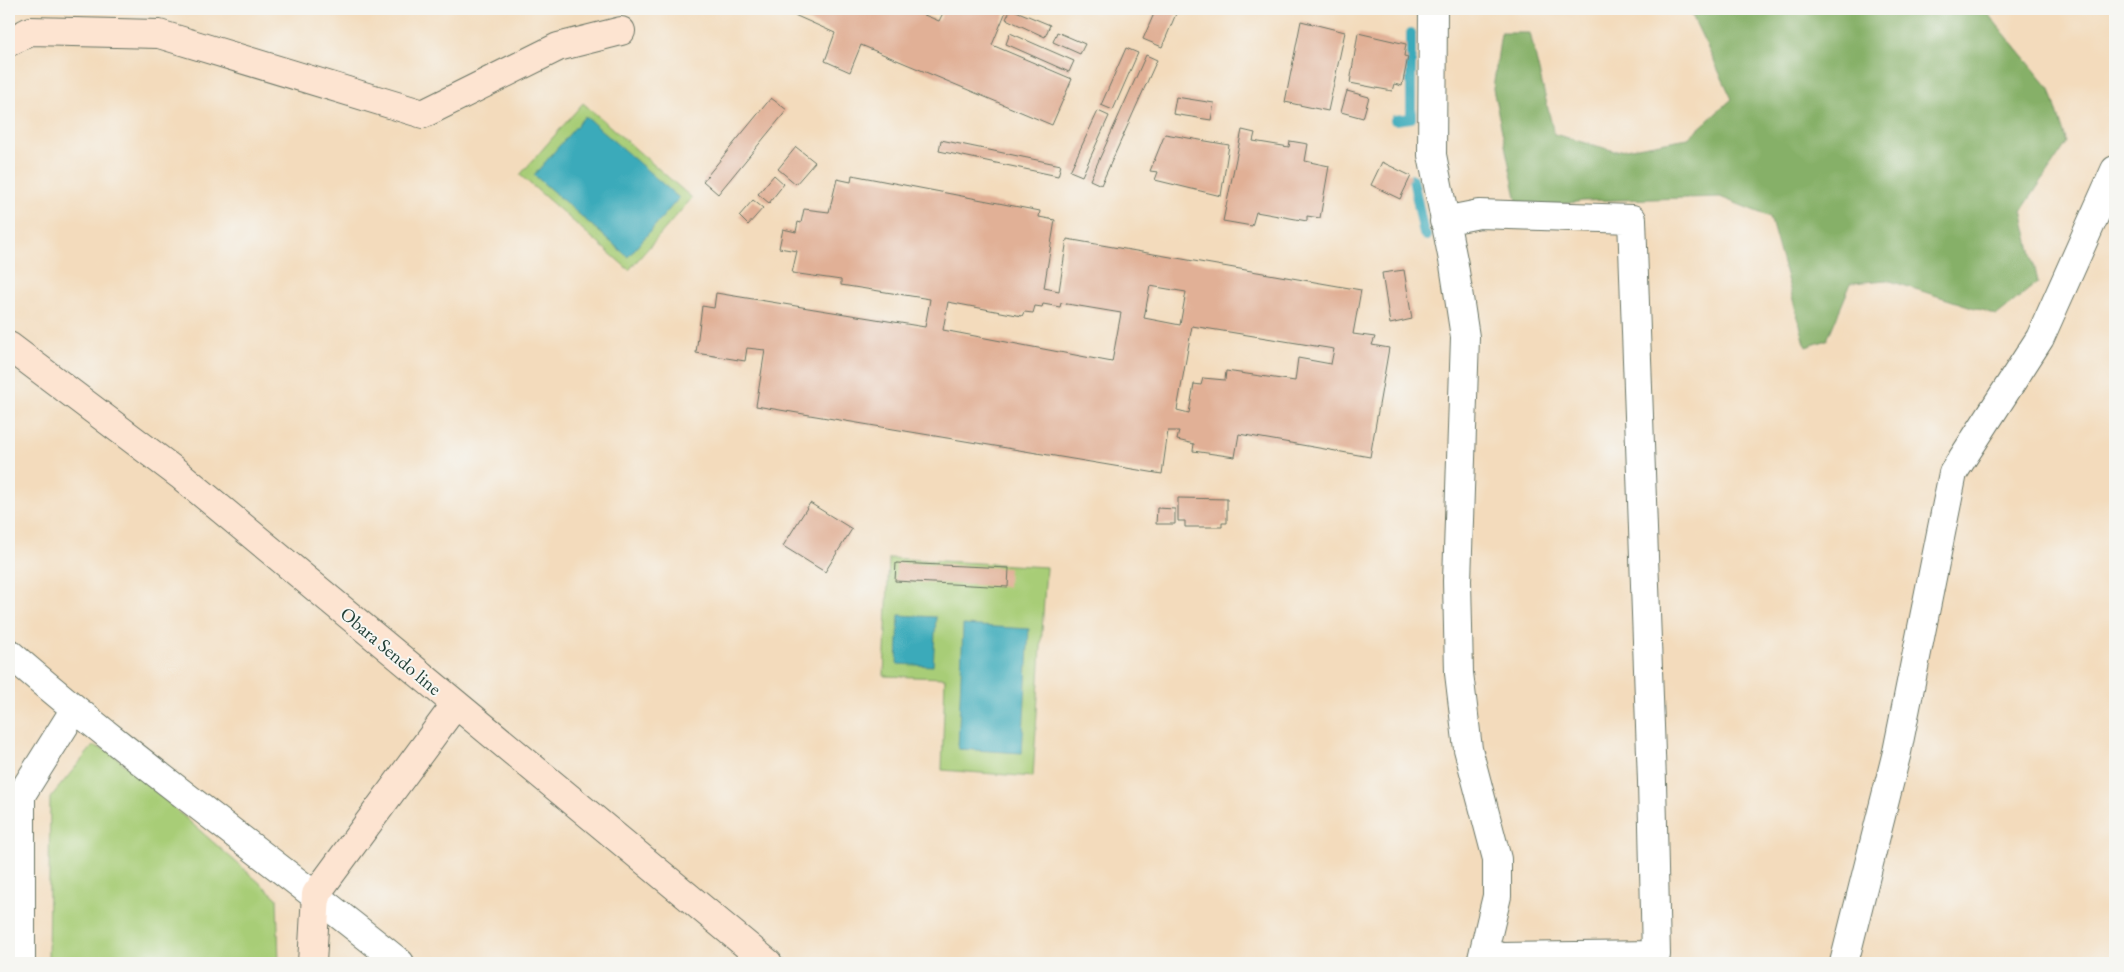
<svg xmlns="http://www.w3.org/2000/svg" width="2124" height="972" font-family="'EB Garamond',serif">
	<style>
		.green { fill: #a8cd77; stroke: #648556 }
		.forest { fill: #86b068; stroke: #52764e }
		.water { fill: #3baaba; stroke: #2d7477 }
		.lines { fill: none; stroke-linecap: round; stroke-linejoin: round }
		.stream { stroke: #3baaba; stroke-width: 10 }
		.building { fill: #e1b096; fill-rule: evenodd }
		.street-casing { stroke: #697464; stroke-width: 30 }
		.secondary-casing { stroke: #697464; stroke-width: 30 }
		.street { stroke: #fff; stroke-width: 28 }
		.secondary { stroke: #fde4d1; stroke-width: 28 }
		.labels { text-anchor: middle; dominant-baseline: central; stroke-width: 4; stroke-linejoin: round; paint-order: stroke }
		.street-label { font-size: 19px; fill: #1f3d34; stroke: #f6f6f2 }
	</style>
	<rect width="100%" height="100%" fill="#f6f6f2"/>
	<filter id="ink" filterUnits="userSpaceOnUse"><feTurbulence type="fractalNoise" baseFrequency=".02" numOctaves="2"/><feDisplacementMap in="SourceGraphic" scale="10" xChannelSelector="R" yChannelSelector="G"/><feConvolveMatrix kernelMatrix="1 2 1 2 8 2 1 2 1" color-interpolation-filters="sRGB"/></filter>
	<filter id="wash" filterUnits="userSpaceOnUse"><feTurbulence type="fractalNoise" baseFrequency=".0096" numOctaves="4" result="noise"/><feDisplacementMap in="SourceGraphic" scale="20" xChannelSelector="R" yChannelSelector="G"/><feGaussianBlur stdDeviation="1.12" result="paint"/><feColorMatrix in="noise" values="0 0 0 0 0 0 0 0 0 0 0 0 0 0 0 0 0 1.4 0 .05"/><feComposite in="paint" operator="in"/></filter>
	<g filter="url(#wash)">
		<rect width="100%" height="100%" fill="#f3dbbc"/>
		<path class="green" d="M 583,103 L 692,198 L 629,270 L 520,175 Z
			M 889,558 L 1046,567 L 1033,777 L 942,770 L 945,678 L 884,676 Z
			M 93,746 L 108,750 L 277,898 L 279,963 L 48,963 L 50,798 Z"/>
		<path class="forest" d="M 1691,9 L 1984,9 L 2050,89 L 2067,143 L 2022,210 L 2038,282 L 1997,315 L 1887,280 L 1851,283 L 1827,340 L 1806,347 L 1770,217 L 1720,197 L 1583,201 L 1519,211 L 1493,89 L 1501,33 L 1530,33 L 1554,134 L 1615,151 L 1688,138 L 1732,99 L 1690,11 Z"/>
		<path class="water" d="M 585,116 L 679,198 L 628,257 L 534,175 Z
			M 899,615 L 936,617 L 933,666 L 897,664 Z
			M 963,625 L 1029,629 L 1022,753 L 958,749 Z"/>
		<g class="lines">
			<path class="stream" d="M 1395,120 L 1411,118 L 1411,33
				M 1413,179 L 1424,234 L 1427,236"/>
		</g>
		<g id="blocks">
			<path class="building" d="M 781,9 L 910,9 L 939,21 L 945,9 L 1007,9 L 992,45 L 1072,79 L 1052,125 L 861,45 L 850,72 L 825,61 L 835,33 Z
				M 1011,9 L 1050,25 L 1045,37 L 1006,19 Z
				M 1156,9 L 1178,9 L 1162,47 L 1143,39 Z
				M 1301,21 L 1345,32 L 1328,111 L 1285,102 Z
				M 1057,32 L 1085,44 L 1080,54 L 1053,42 Z
				M 1010,33 L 1074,61 L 1069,72 L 1006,44 Z
				M 1358,33 L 1406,44 L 1404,56 L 1408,57 L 1402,86 L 1394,84 L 1392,91 L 1350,83 Z
				M 1126,48 L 1138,53 L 1113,110 L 1101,105 Z
				M 1146,55 L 1157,60 L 1101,185 L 1090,180 Z
				M 1347,91 L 1369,97 L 1363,118 L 1341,112 Z
				M 1176,97 L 1214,103 L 1211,120 L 1173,114 Z
				M 771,98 L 787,110 L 718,194 L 703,181 Z
				M 1098,111 L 1109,116 L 1082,176 L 1070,171 Z
				M 1242,130 L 1255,133 L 1253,141 L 1289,147 L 1290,141 L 1308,144 L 1305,161 L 1329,166 L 1320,218 L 1307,216 L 1307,221 L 1256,212 L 1252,226 L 1223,221 Z
				M 1165,134 L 1229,145 L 1221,196 L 1155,180 L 1158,172 L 1150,171 Z
				M 941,140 L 1061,165 L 1058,176 L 939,151 Z
				M 796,147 L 815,162 L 796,184 L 778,169 Z
				M 1382,162 L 1411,176 L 1400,199 L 1371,185 Z
				M 774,175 L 784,184 L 769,203 L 758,194 Z
				M 852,175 L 1040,211 L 1039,217 L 1055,220 L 1044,288 L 1059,291 L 1067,239 L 1361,290 L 1353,334 L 1375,337 L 1372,345 L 1389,348 L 1370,457 L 1239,434 L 1235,457 L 1193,451 L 1194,444 L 1177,440 L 1179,431 L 1168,431 L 1162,474 L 756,406 L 765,350 L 747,348 L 745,361 L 696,353 L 702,306 L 714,308 L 716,293 L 925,327 L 930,299 L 841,285 L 841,280 L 792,273 L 797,251 L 779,248 L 783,229 L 796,232 L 798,222 L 801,223 L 804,209 L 829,212 L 837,179 L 851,182 ZM 1150,286 L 1186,292 L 1180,325 L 1144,318 ZM 948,302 L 1022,316 L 1024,312 L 1033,313 L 1035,306 L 1042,307 L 1043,304 L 1060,307 L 1061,303 L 1121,313 L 1112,362 L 943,330 ZM 1192,326 L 1334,349 L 1331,364 L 1298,358 L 1295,381 L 1226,371 L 1225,380 L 1203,378 L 1201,385 L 1194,384 L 1189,413 L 1177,410 Z
				M 753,200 L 763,208 L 748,225 L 739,216 Z
				M 1404,270 L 1412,319 L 1390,324 L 1382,273 Z
				M 1178,498 L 1227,499 L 1227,523 L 1222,523 L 1222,527 L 1185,527 L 1185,521 L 1178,521 Z
				M 810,503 L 852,529 L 825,572 L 783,546 Z
				M 1157,508 L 1175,509 L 1175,524 L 1156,524 Z
				M 896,563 L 1009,568 L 1008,587 L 895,581 Z"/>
		</g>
	</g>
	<g filter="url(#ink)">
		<use href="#blocks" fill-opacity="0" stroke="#697464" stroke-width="1"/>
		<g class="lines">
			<defs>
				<path id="street" d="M 1433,9 L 1432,155 L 1454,265 L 1465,337 L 1457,581 L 1459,673 L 1468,749 L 1497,859 L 1497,896 L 1481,963
					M 1444,221 L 1479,214 L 1632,219 L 1652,782 L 1656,955 L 1502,957 L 1484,953
					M 9,653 C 134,762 271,858 400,963
					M 21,963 L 21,795 L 75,709
					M 1844,963 L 1897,752 L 1953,473 L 2040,338 L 2115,170"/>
				<path id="secondary" d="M 9,42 L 30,31 L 159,34 L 423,114 L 558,47 L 621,31
					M 9,346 L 180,475 L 768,963
					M 312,963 L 316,894 L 455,705"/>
			</defs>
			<use href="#street" class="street-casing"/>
			<use href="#secondary" class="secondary-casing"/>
			<use href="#street" class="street"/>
			<use href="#secondary" class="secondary"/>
		</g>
	</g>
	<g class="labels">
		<g class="street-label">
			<text transform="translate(391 651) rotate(40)">Obara Sendo line</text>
		</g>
	</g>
	<rect width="2124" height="972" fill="none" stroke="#f6f6f2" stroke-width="30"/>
</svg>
